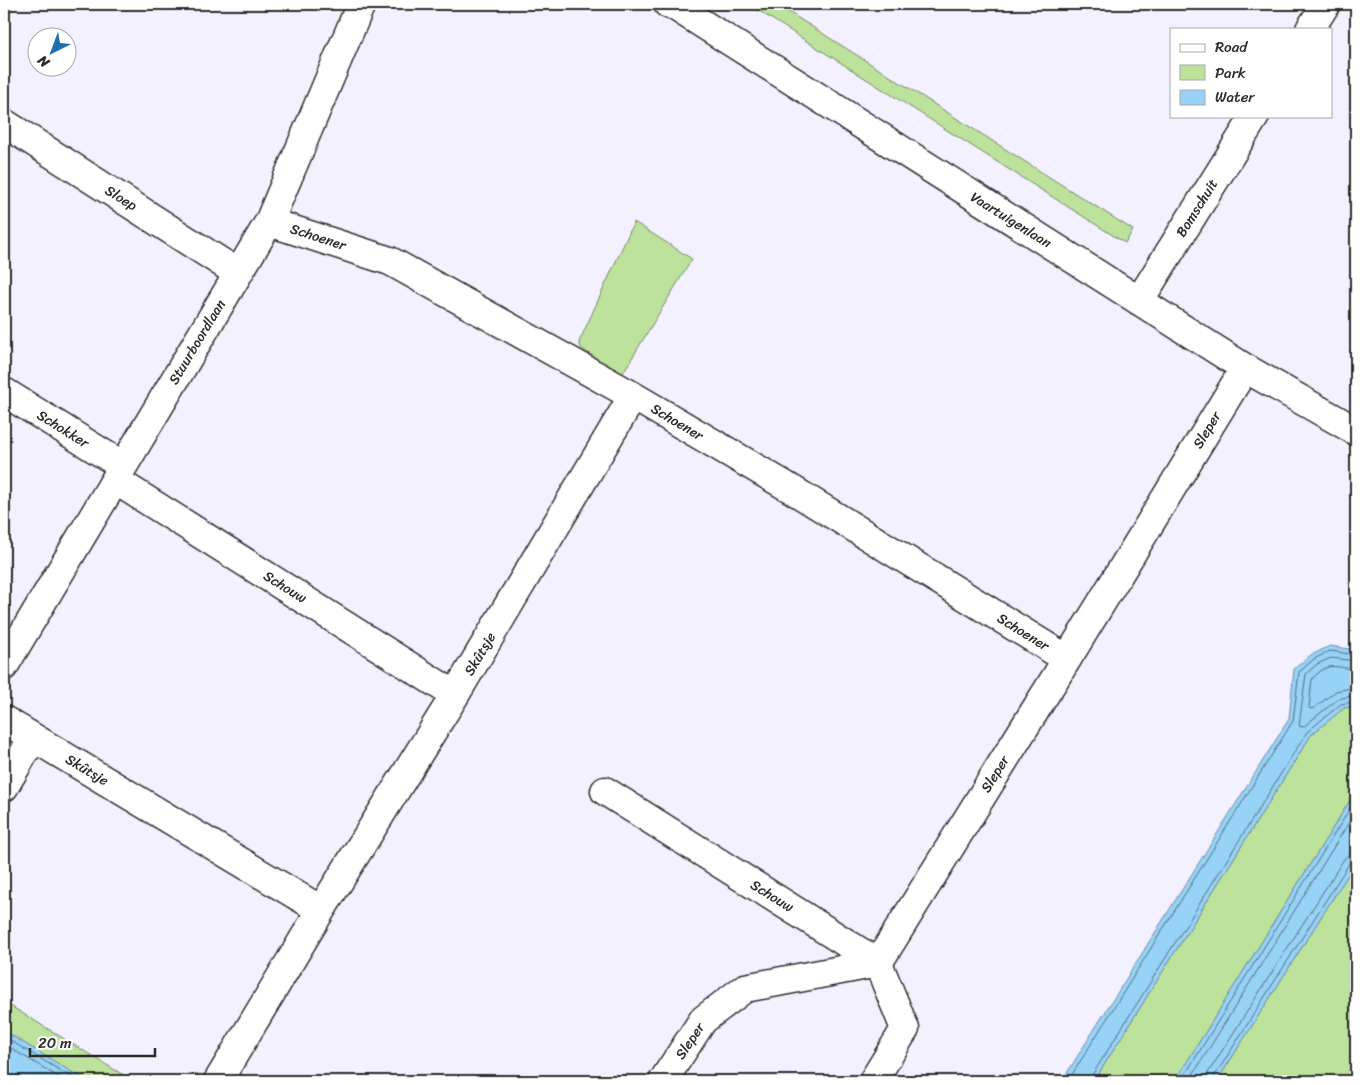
<svg xmlns="http://www.w3.org/2000/svg" width="1360" height="1085" font-family="Sriracha,sans-serif">
	<style>
		.green { fill: #bde29c; stroke: #748664 }
		.water { fill: #97d2f7; stroke: #6c8fa5 }
		.lines { fill: none; stroke-linecap: round; stroke-linejoin: round }
		.shore { stroke: #566e7d; stroke-width: 1 }
		.street-casing { stroke: #2b2b2b; stroke-width: 31 }
		.street { stroke: #fff; stroke-width: 28 }
		.labels { text-anchor: middle; dominant-baseline: central; stroke-width: 5; stroke-linejoin: round; paint-order: stroke }
		.street-label { font-size: 14px; fill: #2b2b2b; stroke: #fff }
	</style>
	<rect width="100%" height="100%" fill="#f3f0ff"/>
	<filter id="ink" filterUnits="userSpaceOnUse"><feTurbulence type="fractalNoise" baseFrequency=".02" numOctaves="2"/><feDisplacementMap in="SourceGraphic" scale="10" xChannelSelector="R" yChannelSelector="G"/><feConvolveMatrix kernelMatrix="1 2 1 2 8 2 1 2 1" color-interpolation-filters="sRGB"/></filter>
	<g filter="url(#ink)">
		<path class="green" d="M 748,4 L 776,4 L 1133,230 L 1125,243 Z
			M 634,222 L 692,259 L 621,376 L 581,348 L 579,342 Z
			M 1356,706 L 1356,792 L 1354,794 L 1175,1081 L 1094,1081 L 1311,735 L 1344,708 Z
			M 1356,862 L 1356,1081 L 1217,1081 Z
			M 4,1002 L 133,1081 L 87,1081 L 4,1031 Z"/>
		<path class="water" d="M 1330,646 L 1356,650 L 1356,706 L 1344,708 L 1311,735 L 1094,1081 L 1062,1081 L 1289,719 L 1294,669 L 1311,655 Z
			M 1356,792 L 1356,862 L 1217,1081 L 1175,1081 L 1354,794 Z
			M 4,1031 L 87,1081 L 12,1081 L 4,1076 Z"/>
		<g class="lines">
			<path class="shore" d="M 1356,661 L 1331,658 L 1317,664 L 1306,674 L 1299,726 L 1303,727 L 1338,699 L 1356,695
				M 1356,669 C 1334,668 1330,660 1312,679 L 1309,708 L 1313,709 L 1336,691 L 1356,687
				M 4,1037 L 78,1081
				M 4,1044 L 65,1081
				M 1068,1081 L 1293,721 L 1299,672 L 1314,659 L 1330,651 L 1356,655
				M 1091,1081 L 1091,1077 L 1307,732 L 1341,704 L 1356,701
				M 1181,1081 L 1356,799
				M 1189,1081 L 1356,811
				M 1206,1081 L 1208,1073 L 1344,859 L 1349,855 L 1356,853
				M 1213,1081 L 1214,1077 L 1350,862 L 1353,860 L 1356,860"/>
			<defs>
				<path id="street" d="M 668,4 L 676,7 L 1245,368 L 1356,431
					M 1310,29 L 1326,4
					M 4,123 L 238,273
					M 269,222 L 390,261 L 633,396 L 793,490 L 1067,659
					M 1139,301 L 1255,116
					M 4,392 L 123,466
					M 115,480 L 455,695
					M 4,666 L 269,222 L 361,4
					M 4,720 L 321,910
					M 4,787 L 33,738
					M 605,791 L 878,963 L 905,1029 L 873,1081
					M 218,1081 L 321,910 L 455,695 L 633,396
					M 663,1081 L 703,1020 L 745,988 L 878,963 L 1067,659 L 1245,368"/>
			</defs>
			<use href="#street" class="street-casing"/>
			<use href="#street" class="street"/>
		</g>
	</g>
	<g class="labels">
		<g class="street-label">
			<text transform="translate(121 198) rotate(32)">Sloep</text>
			<text transform="translate(1197 208) rotate(-58)">Bomschuit</text>
			<text transform="translate(1011 220) rotate(32)">Vaartuigenlaan</text>
			<text transform="translate(318 237) rotate(18)">Schoener</text>
			<text transform="translate(197 342) rotate(-59)">Stuurboordlaan</text>
			<text transform="translate(677 422) rotate(31)">Schoener</text>
			<text transform="translate(63 429) rotate(32)">Schokker</text>
			<text transform="translate(1207 430) rotate(-59)">Sleper</text>
			<text transform="translate(285 587) rotate(32)">Schouw</text>
			<text transform="translate(1023 632) rotate(32)">Schoener</text>
			<text transform="translate(480 654) rotate(-59)">Skûtsje</text>
			<text transform="translate(87 770) rotate(31)">Skûtsje</text>
			<text transform="translate(995 774) rotate(-58)">Sleper</text>
			<text transform="translate(772 896) rotate(32)">Schouw</text>
			<text transform="translate(690 1041) rotate(-56)">Sleper</text>
		</g>
	</g>
	<rect width="1360" height="1085" fill="none" stroke="#fff" stroke-width="20"/>
	<rect x="10" y="10" width="1340" height="1065" fill="none" stroke="#2b2b2b" stroke-width="2" filter="url(#ink)"/>
	<rect x="1170" y="28" width="162" height="90" fill="#ffffff" stroke="#aaaaaa"/>
	<rect x="1180" y="44" width="25" height="8" fill="#ffffff" stroke="#aaaaaa"/>
	<text x="1215" y="52" font-size="15" fill="#2b2b2b">Road</text>
	<rect x="1180" y="65" width="25" height="15" fill="#bde29c" stroke="#aaaaaa"/>
	<text x="1215" y="78" font-size="15" fill="#2b2b2b">Park</text>
	<rect x="1180" y="90" width="25" height="15" fill="#97d2f7" stroke="#aaaaaa"/>
	<text x="1215" y="102" font-size="15" fill="#2b2b2b">Water</text>
	<g transform="translate(52 52) rotate(222)"><circle r="24" fill="#ffffff" stroke="#aaaaaa"/>
	<path d="M0-4L9 19L0 12L-9 19Z" fill="#1f6fb2"/>
	<text y="-8" font-size="14" font-weight="bold" text-anchor="middle" fill="#2b2b2b">N</text>
	</g>
	<path d="M30 1048v8h125v-8" fill="none" stroke="#2b2b2b" stroke-width="2.5"/>
	<text x="38" y="1048" font-size="15" fill="#2b2b2b" stroke="#ffffff" stroke-width="4" paint-order="stroke">20 m</text>
</svg>
